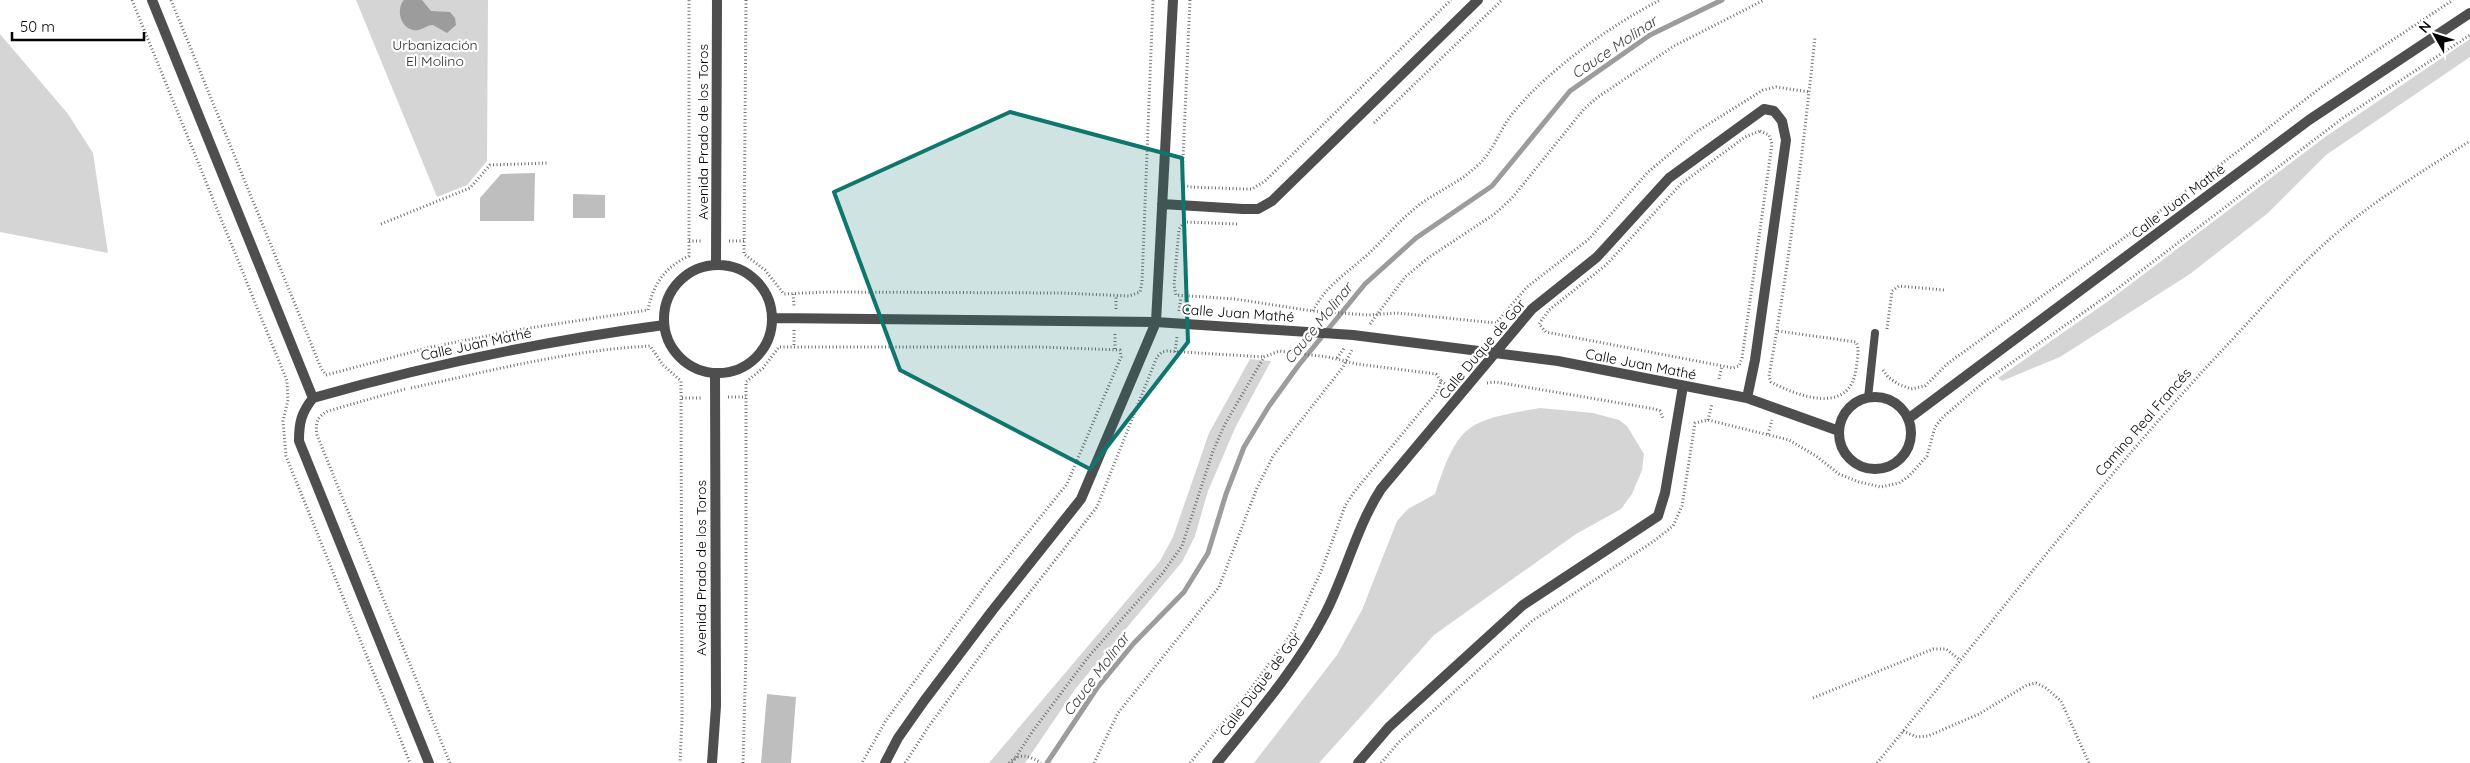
<svg xmlns="http://www.w3.org/2000/svg" width="2470" height="763" font-family="Quicksand,sans-serif">
	<style>
		.green { fill: #d5d5d5 }
		.water { fill: #9c9c9c }
		.lines { fill: none; stroke-linecap: round; stroke-linejoin: round }
		.stream { stroke: #9c9c9c; stroke-width: 5 }
		.building { fill: #bebebe }
		.path { stroke: #707070; stroke-width: 3; stroke-dasharray: 1 2.5; stroke-linecap: butt }
		.service { stroke: #4e4e4e; stroke-width: 8 }
		.minor { stroke: #4e4e4e; stroke-width: 10 }
		.marked { fill: #0f766e; fill-opacity: 0.2; stroke: #0f766e; stroke-width: 4; stroke-linejoin: round }
		.labels { text-anchor: middle; dominant-baseline: central; stroke-width: 4.5; stroke-linejoin: round; paint-order: stroke }
		.park-label { font-size: 14px; fill: #2c2c2c; stroke: #fff }
		.street-label { font-size: 14px; fill: #000; stroke: #fff }
		.water-label { font-size: 15px; font-style: italic; fill: #3d3d3d; stroke: #fff }
	</style>
	<rect width="100%" height="100%" fill="#fff"/>
	<path class="green" d="M 356,0 L 488,0 L 487,161 L 467,185 L 437,197 Z
		M 0,34 L 68,114 L 93,153 L 108,253 L 0,232 Z
		M 2470,39 L 2470,57 L 2326,155 L 2268,213 L 2190,274 L 2060,357 L 2002,381 L 1998,378 L 2107,302 L 2325,137 Z
		M 1250,359 L 1271,361 L 1236,426 L 1208,491 L 1195,536 L 1182,562 L 1076,688 L 1025,763 L 989,763 L 1160,561 L 1173,537 L 1209,433 Z
		M 1540,408 L 1593,413 L 1619,420 L 1627,426 L 1644,454 L 1642,470 L 1632,494 L 1621,509 L 1576,534 L 1434,635 L 1319,763 L 1254,763 L 1337,655 L 1362,610 L 1397,521 L 1408,509 L 1435,494 C 1459,422 1467,421 1540,408 Z"/>
	<path class="water" d="M 404,0 L 422,0 L 431,11 L 450,12 L 455,18 L 456,25 L 447,33 L 433,25 C 426,25 420,32 413,30 C 400,27 396,9 404,0 Z"/>
	<g class="lines">
		<path class="stream" d="M 1047,763 L 1097,688 L 1134,643 L 1184,592 L 1208,553 L 1226,494 L 1244,447 L 1269,406 L 1298,366 L 1365,284 L 1416,238 L 1492,186 L 1570,91 L 1650,35 L 1722,0"/>
	</g>
	<path class="building" d="M 535,173 L 534,221 L 480,221 L 480,198 L 501,174 Z
		M 573,194 L 605,195 L 605,218 L 573,218 Z
		M 767,694 L 796,697 L 791,763 L 761,763 Z"/>
	<g class="lines">
		<path class="path" d="M 132,0 L 287,381 L 288,400 L 283,421 L 286,456 L 410,763
			M 171,0 L 321,368 L 326,375 L 431,347 L 523,329 L 648,310 C 653,284 665,267 689,256 L 689,0
			M 746,0 L 744,254 L 765,270 L 784,294 L 827,292 L 1062,293 L 1129,296 L 1140,292 L 1142,282 L 1153,0
			M 1190,0 L 1182,181 L 1184,185 L 1190,187 L 1245,189 L 1252,189 L 1265,181 L 1451,0
			M 1374,123 L 1502,0
			M 1760,131 L 1769,135 L 1772,144 L 1742,358 L 1739,366 L 1733,368 L 1546,332 L 1539,324 L 1549,310 L 1606,265 L 1681,184 L 1745,137 Z
			M 381,224 L 470,188 L 490,165 L 549,163
			M 1237,224 L 1187,222 L 1183,224 L 1179,229 L 1174,285 L 1176,295 L 1235,299 L 1313,311 L 1368,315 L 1397,313 L 1496,323 L 1527,287 L 1589,239 L 1648,172 L 1696,132 L 1763,90 L 1776,87 L 1810,92
			M 689,241 L 703,241
			M 729,241 L 744,241
			M 793,294 L 794,306
			M 1116,309 L 1116,295
			M 1179,311 L 1181,297
			M 1313,311 C 1325,287 1344,275 1365,257 C 1385,239 1401,218 1423,202 C 1441,190 1461,181 1477,166 C 1494,151 1499,130 1513,113 C 1549,69 1610,26 1660,0
			M 1370,324 L 1405,277 L 1428,258 L 1496,213 L 1512,198 L 1584,109 L 1598,97 L 1674,46 L 1764,0
			M 1887,329 L 1892,291 L 1899,286 L 1944,290
			M 794,330 L 794,347
			M 1778,331 L 1856,342 C 1860,350 1857,360 1856,369 C 1850,416 1797,396 1771,382 L 1769,376 C 1789,264 1803,151 1815,37
			M 1115,349 L 1115,333
			M 1175,352 L 1177,337
			M 1337,358 L 1345,347
			M 1883,370 L 1888,377 L 1898,384 L 1911,389 L 1925,386 L 1947,364 L 1976,343 L 2135,230 L 2323,86 L 2453,0
			M 1719,379 L 1722,366
			M 1441,381 L 1451,388
			M 1487,383 L 1496,382 L 1655,409 L 1660,411 L 1663,418
			M 411,388 C 490,371 570,350 650,346 L 663,365 L 681,381 L 682,720 L 680,763
			M 405,389 L 328,411 C 317,417 315,423 317,435 L 450,763
			M 728,397 L 746,397
			M 682,398 L 702,398
			M 1708,420 L 1712,404
			M 1768,434 L 1772,420
			M 1813,698 L 1933,649 L 1946,649 L 1960,660
			M 1903,731 L 1917,737 L 1928,736 L 1979,714 L 2027,685 L 2036,683 L 2046,688 L 2061,701 L 2089,763
			M 743,763 L 746,653 L 746,382 L 763,368 L 779,347 L 1040,347 L 1120,350 L 1121,357 L 1067,484 L 988,582 L 900,701 L 885,722 L 862,763
			M 905,763 L 929,726 L 986,648 L 1097,507 L 1157,357 L 1162,352 L 1167,351 L 1264,357
			M 1009,763 C 1019,752 1030,756 1041,763
			M 1012,763 L 1032,732 L 1089,656 L 1162,574 L 1182,546 L 1213,451 L 1225,424 L 1264,357 L 1279,351 L 1328,357 L 1357,364 L 1436,374 L 1441,381 L 1437,392 L 1354,492 L 1345,506 L 1322,569 L 1294,630 L 1247,694 L 1190,763
			M 1094,763 L 1118,713 L 1219,587 L 1257,488 L 1273,456 L 1343,367 L 1353,348
			M 1381,763 L 1399,742 L 1532,621 L 1654,541 L 1673,526 L 1682,506 L 1695,423 L 1708,420 L 1789,440 L 1816,456 L 1839,474 L 1859,482 L 1881,487 L 1899,483 L 1909,476 L 1927,456 L 1935,427 L 1943,417 L 1984,382 L 2117,289 L 2343,118 L 2470,35
			M 1877,763 C 1993,622 2103,477 2228,344 C 2262,308 2294,270 2331,238 C 2373,201 2423,171 2470,141"/>
		<path class="service" d="M 1868,398 L 1875,333"/>
		<path class="minor" d="M 152,0 L 313,398
			M 1162,204 L 1243,209 L 1258,209 L 1272,201 L 1478,0
			M 716,264 L 717,0
			M664 319a54 54 0 1 1 108 0a54 54 0 1 1-108 0Z
			M 773,318 L 1156,322 L 1353,335 L 1558,361 L 1747,398 L 1839,431
			M1839 433a36 36 0 1 1 72 0a36 36 0 1 1-72 0Z
			M 1908,419 L 2309,120 L 2470,13
			M 429,763 L 299,441 C 299,423 301,413 313,398 C 428,365 545,341 664,325
			M 712,763 L 716,706 L 715,374
			M 885,763 L 898,738 L 924,701 L 992,611 L 1081,499 L 1156,322 L 1173,0
			M 1217,763 C 1255,716 1297,668 1325,614 C 1346,573 1356,528 1381,489 L 1511,334 L 1532,309 L 1597,257 L 1669,178 L 1764,109 L 1774,111 L 1782,121 L 1786,140 L 1755,360 L 1747,398
			M 1358,763 L 1389,727 L 1523,605 L 1658,516 L 1665,493 L 1683,386"/>
	</g>
	<path class="marked" d="M 1010,112 L 1182,158 L 1188,342 L 1090,469 L 900,370 L 834,192 Z"/>
	<g class="labels">
		<g class="park-label">
			<text x="435" y="45">Urbanización<tspan x="435" dy="16">El Molino</tspan></text>
		</g>
		<g class="street-label">
			<text transform="translate(703 132) rotate(-90)">Avenida Prado de los Toros</text>
			<text transform="translate(2178 201) rotate(-37)">Calle Juan Mathé</text>
			<text transform="translate(1238 313) rotate(4)">Calle Juan Mathé</text>
			<text transform="translate(476 344) rotate(-12)">Calle Juan Mathé</text>
			<text transform="translate(1482 349) rotate(-50)">Calle Duque de Gor</text>
			<text transform="translate(1641 364) rotate(11)">Calle Juan Mathé</text>
			<text transform="translate(2143 422) rotate(-49)">Camino Real Francés</text>
			<text transform="translate(701 568) rotate(-90)">Avenida Prado de los Toros</text>
			<text transform="translate(1260 684) rotate(-53)">Calle Duque de Gor</text>
		</g>
		<g class="water-label">
			<text transform="translate(1614 47) rotate(-34)">Cauce Molinar</text>
			<text transform="translate(1318 323) rotate(-51)">Cauce Molinar</text>
			<text transform="translate(1096 674) rotate(-53)">Cauce Molinar</text>
		</g>
	</g>
	<g transform="translate(2435 35) rotate(309)" stroke="#ffffff" stroke-width="4" paint-order="stroke">
	<path d="M0-4L9 19L0 12L-9 19Z" fill="#000000"/>
	<text y="-8" font-size="14" font-weight="bold" text-anchor="middle" fill="#000000">N</text>
	</g>
	<path d="M12 32v8h132v-8" fill="none" stroke="#000000" stroke-width="2.5"/>
	<text x="20" y="32" font-size="15" fill="#000000" stroke="#ffffff" stroke-width="4" paint-order="stroke">50 m</text>
</svg>
